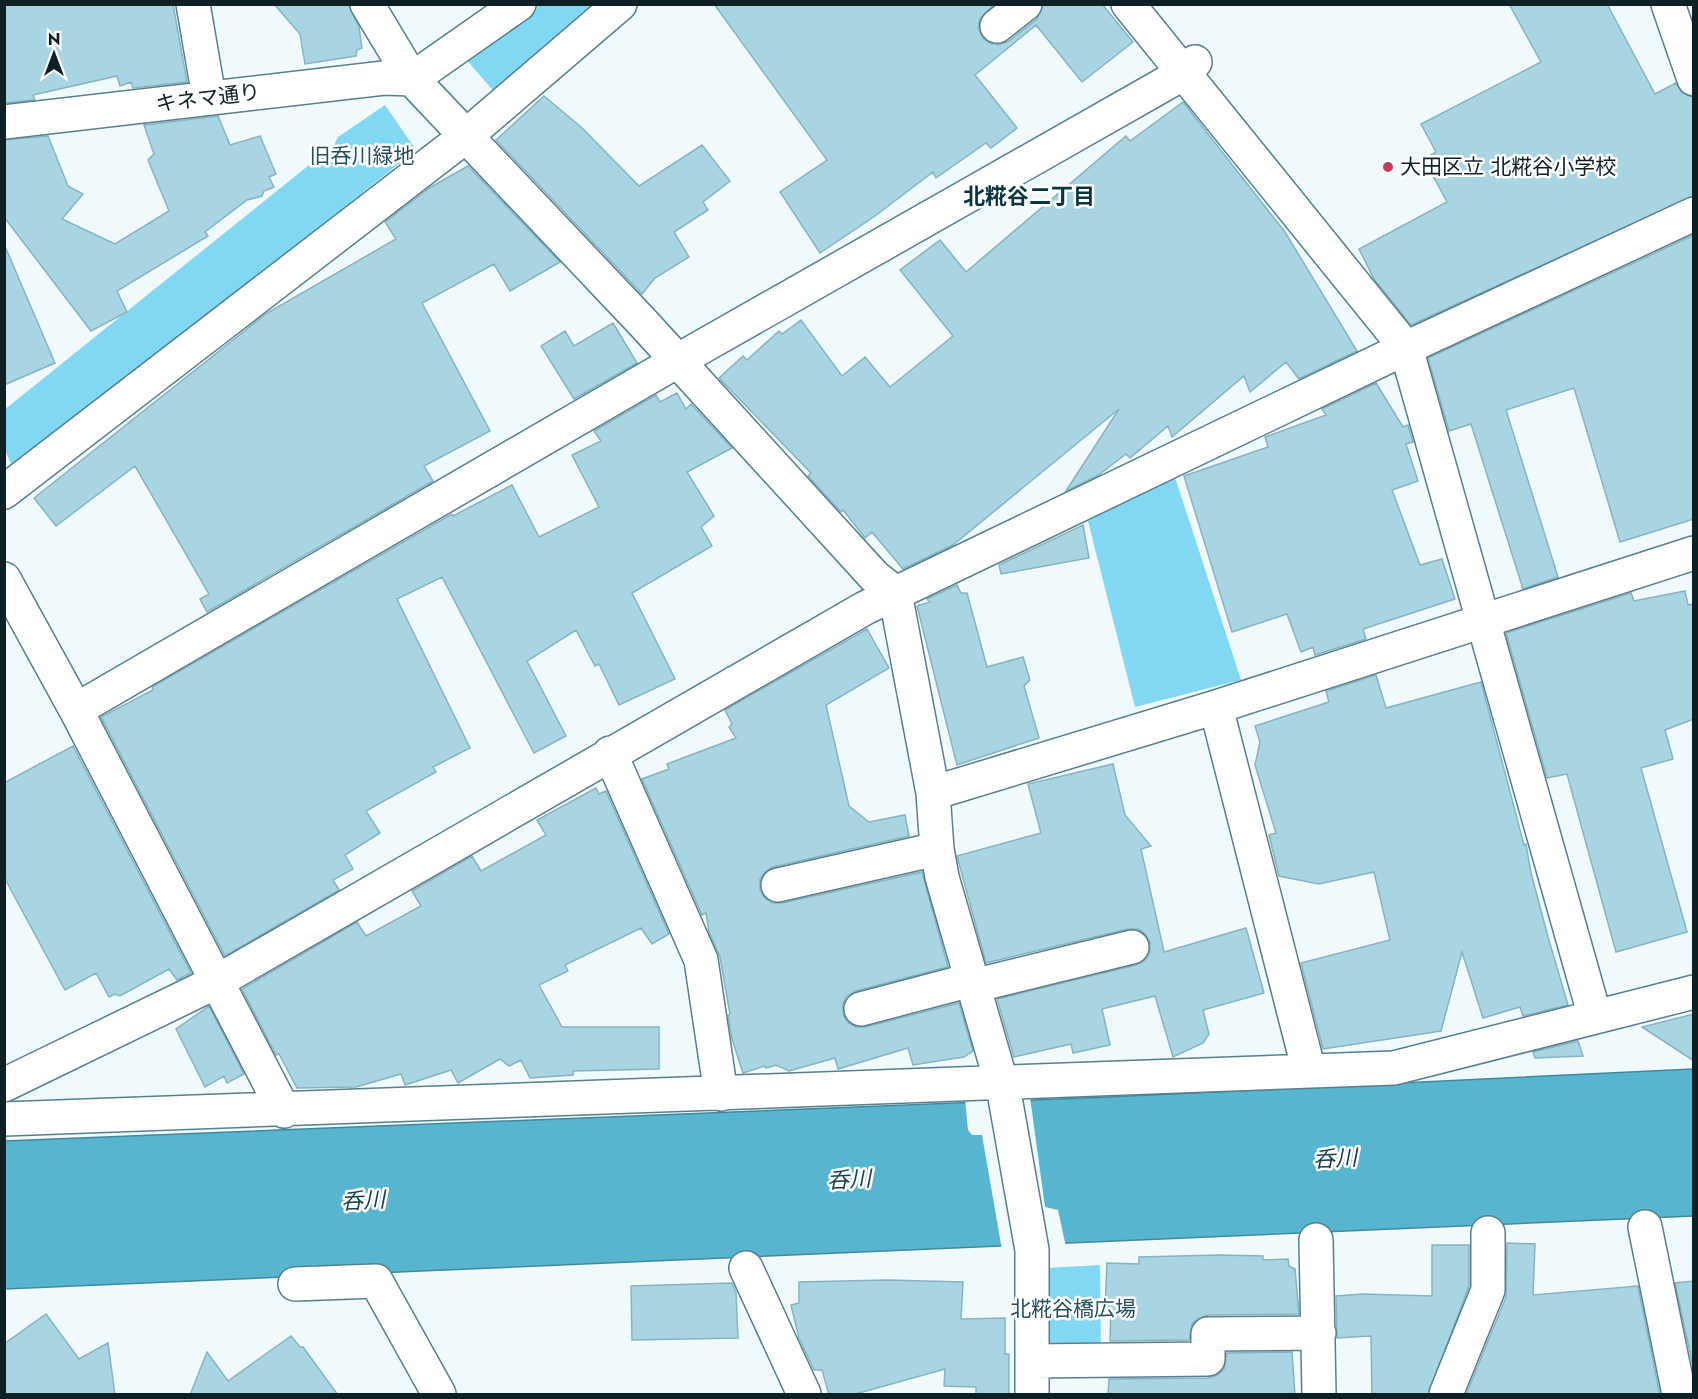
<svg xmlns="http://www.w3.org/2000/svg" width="1698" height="1399" font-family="Jost,'Noto Sans JP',sans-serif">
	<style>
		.green { fill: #82d8f2 }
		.water { fill: #58b5d0; stroke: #42889d; stroke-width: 1.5 }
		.pier { fill: #f0f9fb }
		.building { fill: #a9d5e3; stroke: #87b2bf; stroke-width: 1.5 }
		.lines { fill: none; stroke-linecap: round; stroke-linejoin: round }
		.minor-casing { stroke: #57808d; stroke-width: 36 }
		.minor { stroke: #fff; stroke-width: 33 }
		.poi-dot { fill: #c83960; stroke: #fff; stroke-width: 2 }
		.labels { text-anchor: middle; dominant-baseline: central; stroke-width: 5; stroke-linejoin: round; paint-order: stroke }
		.street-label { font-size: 21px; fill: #0f2025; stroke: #fff }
		.park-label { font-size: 21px; fill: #27505c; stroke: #fff }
		.poi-label { font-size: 21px; fill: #0f2025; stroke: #fff; text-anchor: start }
		.neighbourhood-label { font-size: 22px; font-weight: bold; fill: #093540; stroke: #fff }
		.water-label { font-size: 22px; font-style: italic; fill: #16414c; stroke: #fff }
	</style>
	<rect width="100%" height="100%" fill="#f0f9fb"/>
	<path class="green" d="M 539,5 L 601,5 L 497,95 L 464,57 Z
		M 385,105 L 416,150 L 14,471 L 5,450 L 4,410 L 334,145 L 338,137 Z
		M 1174,474 L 1241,680 L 1135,707 L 1088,521 Z
		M 1100,1265 L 1101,1349 L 1047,1350 L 1046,1268 Z"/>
	<path class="water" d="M 1693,1069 L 1693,1216 L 5,1289 L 5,1141 L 1108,1097 Z"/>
	<path class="pier" d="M 1030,1097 L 1045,1207 L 1058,1210 L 1066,1247 L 1002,1250 L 982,1135 L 972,1135 L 968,1130 L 965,1099 Z"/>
	<path class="building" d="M 4,4 L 173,4 L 187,82 L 133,88 L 131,82 L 120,86 L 117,76 L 33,95 L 35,100 L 4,103 Z
		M 274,4 L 348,4 L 359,27 L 362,48 L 357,50 L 356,56 L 305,64 L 300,34 Z
		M 714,4 L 994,4 L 980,19 L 978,28 L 983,38 L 990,43 L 999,45 L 1009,41 L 1037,19 L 1043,4 L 1102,4 L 1133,42 L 1082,82 L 1036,25 L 975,75 L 1017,128 L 991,148 L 986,143 L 936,178 L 933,172 L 875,216 L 820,253 L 780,192 L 827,160 Z
		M 1509,4 L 1607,4 L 1655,94 L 1676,83 L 1682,93 L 1694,97 L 1694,196 L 1411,325 L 1374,279 L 1359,249 L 1447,202 L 1424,159 L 1436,152 L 1421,124 L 1541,62 Z
		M 544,96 L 581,127 L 639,186 L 702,145 L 730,181 L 703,202 L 708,210 L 674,232 L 689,257 L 655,278 L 642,294 L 496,140 Z
		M 1183,102 L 1285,232 L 1357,351 L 1299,379 L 1286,362 L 1250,392 L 1244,376 L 1172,437 L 1168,426 L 1130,458 L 1126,454 L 1097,476 L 1066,491 L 1119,409 L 953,545 L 903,569 L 872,532 L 865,538 L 843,510 L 841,512 L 808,476 L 811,473 L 719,378 L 743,356 L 747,360 L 779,331 L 782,334 L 801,320 L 842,376 L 865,357 L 890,387 L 953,336 L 900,270 L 940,240 L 966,272 L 1126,136 L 1130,141 Z
		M 218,116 L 230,145 L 260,136 L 276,174 L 269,177 L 274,187 L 264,191 L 262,196 L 247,200 L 205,232 L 208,236 L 117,291 L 127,312 L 91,331 L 4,217 L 4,140 L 48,136 L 68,186 L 83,194 L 62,219 L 115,244 L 169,211 L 148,160 L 154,154 L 144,125 Z
		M 468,166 L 560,262 L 510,291 L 494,264 L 422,303 L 490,431 L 424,466 L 433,481 L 207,612 L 200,599 L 209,594 L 135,466 L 56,526 L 34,498 L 267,313 L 396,239 L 385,222 L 431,187 Z
		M 1694,235 L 1694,519 L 1620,542 L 1574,388 L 1506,410 L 1558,577 L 1523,589 L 1471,424 L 1449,431 L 1428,358 Z
		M 4,244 L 55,363 L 4,385 Z
		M 613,323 L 637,363 L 574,399 L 541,346 L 565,331 L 574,346 Z
		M 1376,383 L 1403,427 L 1408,425 L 1413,442 L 1406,444 L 1418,481 L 1392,490 L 1420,565 L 1442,559 L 1455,599 L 1363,629 L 1366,639 L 1315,655 L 1313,647 L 1301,652 L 1287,614 L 1232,632 L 1184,476 L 1268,447 L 1265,437 L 1326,415 L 1322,409 Z
		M 677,393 L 686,409 L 691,404 L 732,448 L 687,472 L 714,516 L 701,527 L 712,546 L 632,593 L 675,679 L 619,705 L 599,664 L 595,666 L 576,630 L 527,661 L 566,736 L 534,753 L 442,577 L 397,599 L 470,748 L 433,767 L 436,772 L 366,811 L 380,833 L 345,855 L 353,869 L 333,880 L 339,890 L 225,956 L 101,717 L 153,690 L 152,687 L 452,514 L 453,516 L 512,485 L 539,537 L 599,507 L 572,455 L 601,441 L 594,431 L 656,395 L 660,402 Z
		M 1083,525 L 1089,558 L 1001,574 L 999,565 Z
		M 957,585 L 961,593 L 967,593 L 987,667 L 1023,657 L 1030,680 L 1024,686 L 1039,738 L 957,765 L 917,606 L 930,602 L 927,599 Z
		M 1685,591 L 1688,605 L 1694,604 L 1694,719 L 1665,730 L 1673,759 L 1641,768 L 1687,932 L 1616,952 L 1567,774 L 1547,778 L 1506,633 L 1631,593 L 1634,601 Z
		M 867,629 L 889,668 L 826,705 L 849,806 L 869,822 L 905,815 L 909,836 L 773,867 L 765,872 L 760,879 L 760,890 L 764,897 L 772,903 L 782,903 L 922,872 L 948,967 L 856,991 L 847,996 L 843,1004 L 843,1014 L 847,1022 L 856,1027 L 865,1027 L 959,1003 L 973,1051 L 964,1057 L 913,1065 L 908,1048 L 838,1069 L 835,1058 L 789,1071 L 776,1065 L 766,1068 L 765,1066 L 743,1073 L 732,1039 L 728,1015 L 730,1014 L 720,957 L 709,932 L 706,913 L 702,915 L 642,779 L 669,769 L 667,764 L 736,738 L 729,727 L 732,724 L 725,710 Z
		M 1376,675 L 1386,708 L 1481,682 L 1524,845 L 1526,844 L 1531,873 L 1548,937 L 1568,1005 L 1523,1016 L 1520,1007 L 1483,1018 L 1462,952 L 1441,1031 L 1323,1049 L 1301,963 L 1390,940 L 1374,872 L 1319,884 L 1279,876 L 1269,835 L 1276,833 L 1255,765 L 1260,742 L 1255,726 L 1329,702 L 1326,691 Z
		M 73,746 L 191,973 L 177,980 L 169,969 L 120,996 L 115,994 L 109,997 L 96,973 L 65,990 L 4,877 L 4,783 Z
		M 1113,764 L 1125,815 L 1151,846 L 1141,849 L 1164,952 L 1246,928 L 1264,993 L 1203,1010 L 1209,1034 L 1203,1043 L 1173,1057 L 1155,996 L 1102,1009 L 1110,1045 L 1073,1053 L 1071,1044 L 1014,1057 L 997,999 L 1136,965 L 1144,961 L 1150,953 L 1150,942 L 1145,934 L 1138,929 L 1128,929 L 986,963 L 957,856 L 1041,833 L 1028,784 Z
		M 596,788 L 599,794 L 606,791 L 669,934 L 652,944 L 641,928 L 565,965 L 568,971 L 539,985 L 562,1027 L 659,1027 L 659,1069 L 573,1071 L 573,1075 L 530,1078 L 521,1060 L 509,1066 L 500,1059 L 458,1083 L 451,1070 L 405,1085 L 401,1074 L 356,1087 L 297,1088 L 279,1054 L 276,1055 L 242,989 L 357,922 L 366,936 L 421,906 L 412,891 L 472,856 L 481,871 L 546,835 L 537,820 Z
		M 209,1006 L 244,1074 L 227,1083 L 224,1076 L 205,1087 L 176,1029 Z
		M 1694,1014 L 1694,1061 L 1642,1027 Z
		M 1578,1041 L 1583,1056 L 1535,1058 L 1533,1052 Z
		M 1507,1243 L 1535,1244 L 1533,1295 L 1638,1286 L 1660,1395 L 1466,1395 L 1506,1297 Z
		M 1432,1245 L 1469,1245 L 1469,1286 L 1428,1395 L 1372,1395 L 1371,1336 L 1337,1338 L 1336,1296 L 1363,1294 L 1432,1296 Z
		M 1220,1255 L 1263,1256 L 1263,1260 L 1288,1259 L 1289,1266 L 1295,1269 L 1299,1314 L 1208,1315 L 1199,1318 L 1192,1324 L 1189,1340 L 1110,1341 L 1111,1309 L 1105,1308 L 1107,1263 L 1139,1264 L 1139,1257 Z
		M 887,1280 L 963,1282 L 961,1319 L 1005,1318 L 1005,1354 L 1009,1354 L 1009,1395 L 976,1394 L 976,1387 L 944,1386 L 945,1369 L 852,1395 L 829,1395 L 822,1370 L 814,1370 L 799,1338 L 791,1305 L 799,1303 L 799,1282 Z
		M 1694,1281 L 1694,1371 L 1675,1283 Z
		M 732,1283 L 736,1292 L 738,1338 L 632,1340 L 631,1286 Z
		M 46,1314 L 79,1359 L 108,1343 L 115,1395 L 4,1395 L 4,1344 Z
		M 291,1336 L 300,1347 L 303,1347 L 338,1395 L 190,1395 L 207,1352 L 228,1381 Z
		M 1292,1352 L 1295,1395 L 1108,1395 L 1109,1379 L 1208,1378 L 1217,1375 L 1224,1369 L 1227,1353 Z"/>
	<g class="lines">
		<defs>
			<path id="minor" d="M 193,4 L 209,97
				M 367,4 L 412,79 L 645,325 L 874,576 L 895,593 L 933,793 L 937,849 L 942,877 L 1004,1092 L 1032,1250 L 1032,1394
				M 1128,4 L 1406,348 L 1595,1017
				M 1668,4 L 1694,79
				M 997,26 L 1025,4
				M 4,122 L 384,78 L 412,79 L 519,4
				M 4,492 L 466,136 L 620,4
				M 4,579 L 76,710 L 284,1111
				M 1216,707 L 1309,1071
				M 76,710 L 698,349 L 1184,73 L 1195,62
				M 610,753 L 701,960 L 721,1094
				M 933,793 L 1216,707 L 1694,553
				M 778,885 L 937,849
				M 973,986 L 1132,947
				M 861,1009 L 971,980
				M 4,1085 L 218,981 L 865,608 L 1406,348 L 1694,214
				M 4,1119 L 1394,1068 L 1694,992
				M 1645,1227 L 1679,1394
				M 1316,1240 L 1319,1394
				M 746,1268 L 804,1394
				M 295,1284 L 376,1281 L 439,1394
				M 1032,1361 L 1208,1359 L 1208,1334 L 1319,1333
				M 1446,1394 L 1488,1290 L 1488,1233"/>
		</defs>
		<use href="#minor" class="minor-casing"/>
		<use href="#minor" class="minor"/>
	</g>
	<circle class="poi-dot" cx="1388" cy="167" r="6"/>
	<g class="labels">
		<g class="street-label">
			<text transform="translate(208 98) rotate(-7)">キネマ通り</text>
		</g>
		<g class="park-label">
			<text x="362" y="156">旧呑川緑地</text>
			<text x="1073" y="1309">北糀谷橋広場</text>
		</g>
		<g class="poi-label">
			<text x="1400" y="167">大田区立 北糀谷小学校</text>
		</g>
		<g class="neighbourhood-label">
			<text x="1029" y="196">北糀谷二丁目</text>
		</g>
		<g class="water-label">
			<text transform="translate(1335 1158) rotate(-3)">呑川</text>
			<text transform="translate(849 1179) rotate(-3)">呑川</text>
			<text transform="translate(363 1200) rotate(-3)">呑川</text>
		</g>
	</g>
	<rect width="1698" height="1399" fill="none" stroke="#0f2025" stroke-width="12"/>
	<g transform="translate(54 54)" stroke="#ffffff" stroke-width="4.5" paint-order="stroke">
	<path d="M0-4.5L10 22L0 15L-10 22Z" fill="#0f2025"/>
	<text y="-9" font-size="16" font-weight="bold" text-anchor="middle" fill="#0f2025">N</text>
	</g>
</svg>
